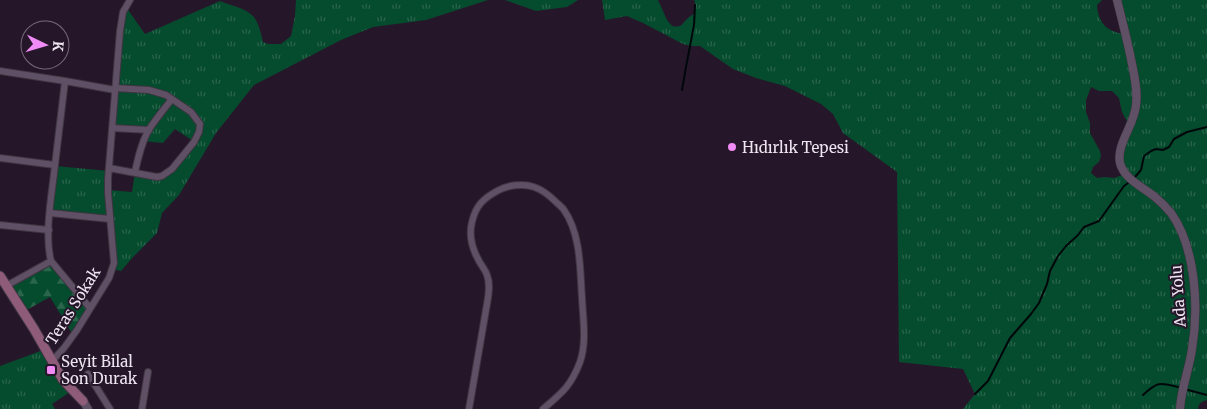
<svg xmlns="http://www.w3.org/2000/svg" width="1207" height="409" font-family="Merriweather,serif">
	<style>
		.grass { fill: url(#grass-tufts); fill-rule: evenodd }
		.forest { fill: url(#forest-firs) }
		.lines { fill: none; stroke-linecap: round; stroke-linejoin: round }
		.stream { stroke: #00070b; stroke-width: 2 }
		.minor-casing { stroke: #3f3542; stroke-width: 8 }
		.tertiary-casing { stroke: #3f3542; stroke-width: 9 }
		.secondary-casing { stroke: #3f3542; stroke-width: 11 }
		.minor { stroke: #605065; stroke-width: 6 }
		.tertiary { stroke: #605065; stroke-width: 8 }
		.secondary { stroke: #8e5c78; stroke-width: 9 }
		.poi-dot { fill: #f08bf5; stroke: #251729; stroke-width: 2 }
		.labels { text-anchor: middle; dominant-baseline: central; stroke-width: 4; stroke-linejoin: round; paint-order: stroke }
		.poi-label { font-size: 15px; fill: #eee5f1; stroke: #251729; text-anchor: start }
		.street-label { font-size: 15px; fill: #eee5f1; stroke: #251729 }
	</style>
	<defs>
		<pattern id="grass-tufts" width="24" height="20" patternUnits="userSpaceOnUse" patternTransform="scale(1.25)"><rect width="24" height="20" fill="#054b2d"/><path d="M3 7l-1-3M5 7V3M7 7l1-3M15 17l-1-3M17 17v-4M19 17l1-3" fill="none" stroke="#2a654c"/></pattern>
		<pattern id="forest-firs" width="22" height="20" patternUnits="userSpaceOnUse" patternTransform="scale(1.25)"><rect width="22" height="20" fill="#054b2d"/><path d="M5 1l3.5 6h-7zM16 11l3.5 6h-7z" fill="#2a654c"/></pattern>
	</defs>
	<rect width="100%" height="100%" fill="#251729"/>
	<path class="grass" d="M 296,0 L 488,0 L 426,20 L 373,27 L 341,40 L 254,85 L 216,133 L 179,195 L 162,213 L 157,233 L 133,257 L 121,271 L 112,269 L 110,219 L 50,213 L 55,166 L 109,171 L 108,190 L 132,192 L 135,172 L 162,176 L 193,141 L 175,129 L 163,143 L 143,141 L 149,130 L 112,128 L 120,31 L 126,7 L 145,34 L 220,1 C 230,5 245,8 253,16 C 259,23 261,34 263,42 L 268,44 L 281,44 L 291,36 L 295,16 Z
		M 505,0 L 578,0 L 567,7 L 536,11 Z
		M 602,0 L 658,0 L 667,20 L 672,26 C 683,28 681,24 688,18 C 690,16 692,15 694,14 L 695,1 L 693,0 L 1102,0 L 1097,5 C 1098,23 1107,32 1125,34 L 1117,0 L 1207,0 L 1207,400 C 1202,401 1198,404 1198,409 L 963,409 L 975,394 L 963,369 L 899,362 L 897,172 L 843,133 L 833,114 L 821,104 L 785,86 L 756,78 L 733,69 L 700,46 L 691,46 L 683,44 L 643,23 L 627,16 L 605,20 ZM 1091,87 L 1099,91 L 1112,91 L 1119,98 L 1122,112 L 1130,127 L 1121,165 L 1125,174 L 1114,178 L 1105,177 L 1097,178 L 1091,173 L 1093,167 L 1099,162 L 1101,156 L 1100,151 L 1090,133 L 1090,123 L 1086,112 L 1086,100 Z
		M 46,349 L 73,390 L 52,404 L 55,409 L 0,409 L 0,366 Z"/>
	<path class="forest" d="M 51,261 L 90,308 L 73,335 L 50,297 L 23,312 L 6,286 Z"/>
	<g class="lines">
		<path class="stream" d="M 682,90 L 686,67 L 694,25 L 695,5
			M 1135,177 L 1141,170 L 1144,156 L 1151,151 L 1156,149 L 1163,150 L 1169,147 L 1174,139 L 1187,132 L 1207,127
			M 1188,390 L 1207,395
			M 975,394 L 988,381 L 1010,338 L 1031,314 L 1039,303 L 1047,284 L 1050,271 L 1058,256 L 1066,246 L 1078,235 L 1084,227 L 1099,221 L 1124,186 L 1128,183
			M 1143,395 C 1157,382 1159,382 1178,387"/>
		<defs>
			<path id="minor" d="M 0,71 L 65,81 L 115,90
				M 112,128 L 149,130
				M 0,158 L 55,165 L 65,81
				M 55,165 C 52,194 44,233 51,261 L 90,308
				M 109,168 L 157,177 L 162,176 L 172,169 L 194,142 L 199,132 L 200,124 L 191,112 L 166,95 L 149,90 L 115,88
				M 135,172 C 138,158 141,144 148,131 C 155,120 164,109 172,99
				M 50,213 L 110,219
				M 0,225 L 49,230
				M 6,286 L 51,261
				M 52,361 L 64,348 L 77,330 L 109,278 L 114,263 L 108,193 L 108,179 L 120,31 L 123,12 L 130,0
				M 88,374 L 110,409
				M 142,409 L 148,372
				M 469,409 L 488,298 C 489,290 490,283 487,275 C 485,269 480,264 478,259 C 472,248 469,234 472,222 C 476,205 483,199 497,191 C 508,185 523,183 534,187 C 543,190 549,195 556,202 C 558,204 562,207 564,210 C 581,234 580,270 582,298 C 583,319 587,342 580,362 C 571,386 562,393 543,409"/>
			<path id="tertiary" d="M 1117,0 C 1122,20 1127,39 1131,59 C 1134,74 1138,90 1136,105 C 1135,124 1116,144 1120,163 C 1124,179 1143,187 1155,197 C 1161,202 1166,207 1171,213 C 1196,248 1199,308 1192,349 C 1189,370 1181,389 1180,409
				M 83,401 L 88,409"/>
			<path id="secondary" d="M 0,276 L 34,329 L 63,380 L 83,401"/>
		</defs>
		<use href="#minor" class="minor-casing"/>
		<use href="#tertiary" class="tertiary-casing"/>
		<use href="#secondary" class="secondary-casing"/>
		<use href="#minor" class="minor"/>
		<use href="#tertiary" class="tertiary"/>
		<use href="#secondary" class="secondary"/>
	</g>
	<g class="poi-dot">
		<circle cx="732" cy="147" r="5"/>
		<rect x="46" y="365" width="10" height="10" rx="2.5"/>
	</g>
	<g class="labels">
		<g class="poi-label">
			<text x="742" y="147">Hıdırlık Tepesi</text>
			<text x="61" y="361">Seyit Bilal<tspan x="61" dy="17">Son Durak</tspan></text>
		</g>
		<g class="street-label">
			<text transform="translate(1178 296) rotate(-94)">Ada Yolu</text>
			<text transform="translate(73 306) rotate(-58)">Teras Sokak</text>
		</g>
	</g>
	<g transform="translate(45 45) rotate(95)"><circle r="24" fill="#251729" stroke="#756979"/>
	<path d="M0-4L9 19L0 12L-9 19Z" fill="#f08bf5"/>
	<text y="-8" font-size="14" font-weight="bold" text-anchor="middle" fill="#eee5f1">K</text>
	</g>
</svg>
